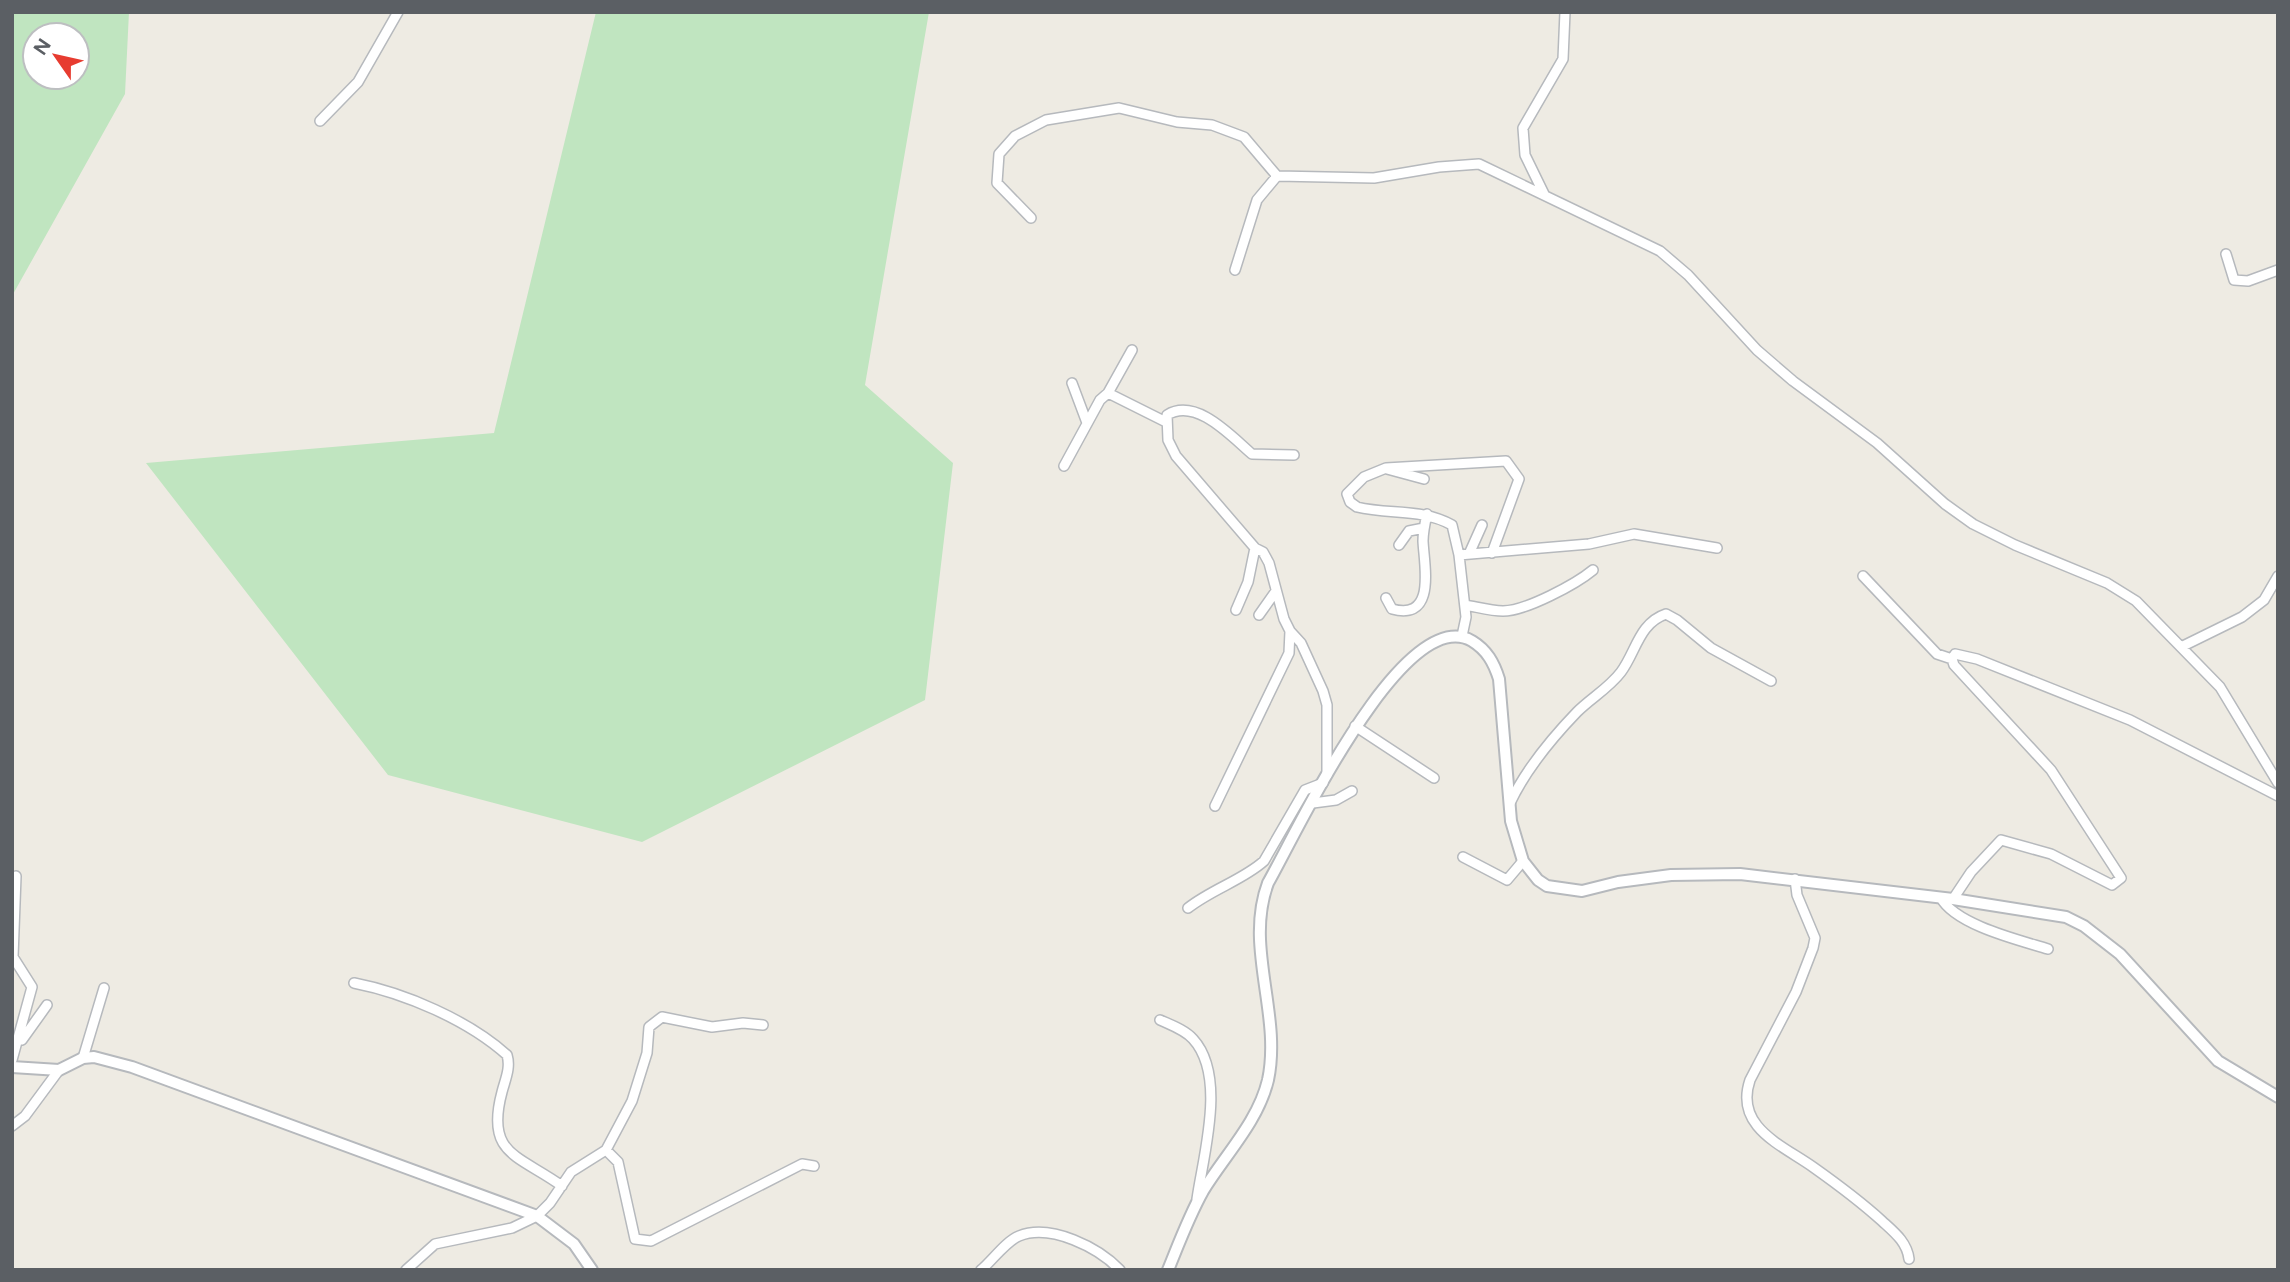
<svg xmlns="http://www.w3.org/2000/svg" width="2290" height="1282" font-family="Figtree,sans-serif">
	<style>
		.green { fill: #c0e5c0; fill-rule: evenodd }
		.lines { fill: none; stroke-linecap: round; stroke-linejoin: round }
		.minor-casing { stroke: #b6b9bd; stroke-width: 12 }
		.tertiary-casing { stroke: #b6b9bd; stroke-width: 14 }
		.minor { stroke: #fff; stroke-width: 9 }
		.tertiary { stroke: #fff; stroke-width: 10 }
	</style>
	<rect width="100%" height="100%" fill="#eeebe3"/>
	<path class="green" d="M 12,12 L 129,12 L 125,94 L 12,296 ZM 35,35 L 77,35 L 77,77 L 35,77 Z
		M 596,12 L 929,12 L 865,385 L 953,463 L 925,700 L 642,842 L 388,775 L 146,463 L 494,433 Z"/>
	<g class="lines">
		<defs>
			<path id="minor" d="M 320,121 L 358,82 L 398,12
				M 1544,194 L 1525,155 L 1523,128 L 1563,59 L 1565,12
				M 1031,218 L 997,183 L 999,154 L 1015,136 L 1046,120 L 1119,108 L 1177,122 L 1212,125 L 1244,137 L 1277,176 L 1374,178 L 1439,167 L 1479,164 L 1660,251 L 1688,275 L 1757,350 L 1793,381 L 1877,443 L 1945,504 L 1973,524 L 2015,545 L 2107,583 L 2136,601 L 2220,687 L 2278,783
				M 2226,254 L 2234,280 L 2248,281 L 2278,270
				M 1235,270 L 1257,200 L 1277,176
				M 1072,383 L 1087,423
				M 1108,393 L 1132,350
				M 1294,455 L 1252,454 C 1231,436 1196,397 1167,415 L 1168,440 L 1176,456 L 1255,548 L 1263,552 L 1269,563 L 1284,619 L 1290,631 L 1301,643 L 1323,691 L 1327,705 L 1327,775
				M 1064,466 L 1100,400 L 1108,393 L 1166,422
				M 1387,469 L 1424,479
				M 1399,545 L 1409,531 L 1424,528
				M 1469,554 L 1482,525
				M 1459,555 L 1452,525 C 1421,508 1390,515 1357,507 L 1350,502 L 1347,494 L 1364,477 L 1386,468 L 1506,461 L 1519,479 L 1492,553
				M 1863,576 L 1937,654 L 1952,659
				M 1386,598 L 1392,609 C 1437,621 1424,565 1423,541 C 1423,532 1425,523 1427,514
				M 1465,605 C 1477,607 1491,611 1503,611 C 1526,611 1576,584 1593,570
				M 1236,610 L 1248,582 L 1255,548
				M 1259,615 L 1276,591
				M 1462,636 L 1466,617 L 1459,555 L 1589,544 L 1634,534 L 1717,548
				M 2183,646 L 2242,617 L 2264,600 L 2278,576
				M 1355,726 L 1434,778
				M 1313,803 L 1336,800 L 1352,791
				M 1510,803 C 1526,769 1551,739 1577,712 C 1591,698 1609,688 1621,672 C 1636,652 1639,623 1666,614 L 1677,620 L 1711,648 L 1771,681
				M 1215,806 L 1289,653 L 1290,631
				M 1463,857 L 1507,880 L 1523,861
				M 1795,879 L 1797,895 L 1815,938 L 1813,948 L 1796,992 L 1750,1080 C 1734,1127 1782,1145 1813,1167 C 1837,1184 1860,1201 1882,1221 C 1894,1232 1907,1242 1909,1259
				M 1941,898 C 1956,925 2019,940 2048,949
				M 1953,899 L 1971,872 L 2001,840 L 2051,854 L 2112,885 L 2121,878 L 2051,770 L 1954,665 L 1952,659 L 1955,654 L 1977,659 L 2130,720 L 2278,796
				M 1188,908 C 1212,889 1243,880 1264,861 L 1305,790 L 1323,783
				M 354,983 C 405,993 468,1020 507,1055 C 511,1068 505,1080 502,1092 C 485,1155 519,1155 562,1186
				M 1160,1020 C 1171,1025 1185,1030 1193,1039 C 1227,1076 1203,1156 1197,1199
				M 22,1040 L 47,1005
				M 83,1058 L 104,988
				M 12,1060 L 32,987 L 13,957 L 16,876
				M 12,1126 L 25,1116 L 59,1070
				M 606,1150 L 618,1162 L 635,1239 L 651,1241 L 802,1164 L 814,1166
				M 406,1270 L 435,1244 L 512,1228 L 537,1216 L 550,1203 L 571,1172 L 606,1150 L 632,1101 L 647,1053 L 649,1027 L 662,1017 L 712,1027 L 743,1023 L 763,1025
				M 981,1270 C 992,1261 1006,1241 1019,1236 C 1051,1223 1099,1248 1120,1270"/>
			<path id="tertiary" d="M 12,1067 L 59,1070 L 83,1058 L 94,1057 L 132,1067 L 537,1216 L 574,1244 L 592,1270
				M 1168,1270 C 1179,1243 1189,1216 1203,1191 C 1225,1155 1258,1122 1268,1080 C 1282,1014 1244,947 1268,883 C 1295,836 1403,602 1472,641 C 1487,650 1494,663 1499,679 L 1511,821 L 1523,861 L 1538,880 L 1547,886 L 1582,891 L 1618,882 L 1671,875 L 1740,874 L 1953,899 L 2066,917 L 2084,926 L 2120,954 L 2218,1061 L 2278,1097"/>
		</defs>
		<use href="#minor" class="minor-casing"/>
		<use href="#tertiary" class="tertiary-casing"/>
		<use href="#minor" class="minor"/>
		<use href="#tertiary" class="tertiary"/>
	</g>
	<rect width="2290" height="1282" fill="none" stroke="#5b5f64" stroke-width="28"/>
	<g transform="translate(56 56) rotate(304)"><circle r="33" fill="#ffffff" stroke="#bdbfc1" stroke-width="2"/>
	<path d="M0-5L12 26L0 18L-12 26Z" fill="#e73c30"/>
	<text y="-10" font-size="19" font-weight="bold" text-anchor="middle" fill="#5b5f64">N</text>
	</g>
</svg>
